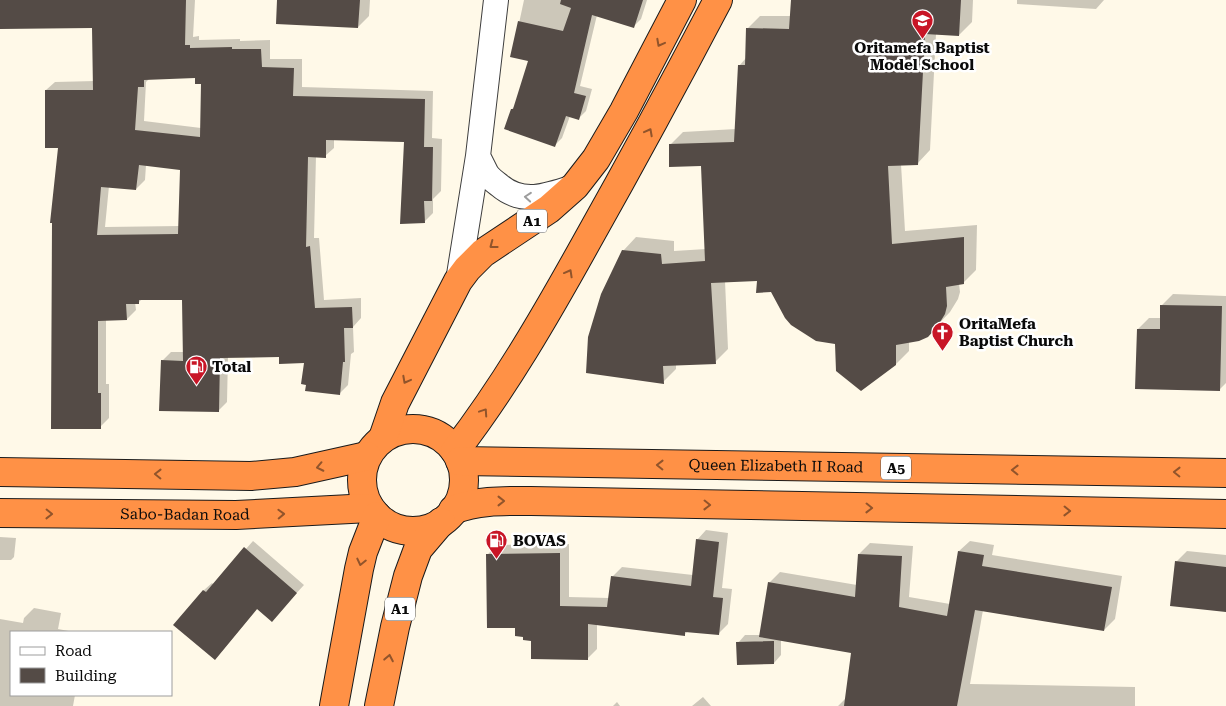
<svg xmlns="http://www.w3.org/2000/svg" width="1226" height="706" font-family="'Roboto Serif',serif">
	<style>
		.shadow { fill: #0003; fill-rule: evenodd }
		.building { fill: #544b46; fill-rule: evenodd }
		.lines { fill: none; stroke-linecap: round; stroke-linejoin: round }
		.street-casing { stroke: #3d3d3d; stroke-width: 26 }
		.highway-casing { stroke: #1b1b1b; stroke-width: 30 }
		.street { stroke: #fff; stroke-width: 24 }
		.highway { stroke: #ff9146; stroke-width: 28 }
		.oneway { stroke: #91542b }
		.oneway2 { stroke: #9d9d9d }
		.labels { text-anchor: middle; dominant-baseline: central; stroke-width: 5; stroke-linejoin: round; paint-order: stroke }
		.shield { fill: #fff; stroke: #545454; stroke-width: 1 }
		.shield-label { font-size: 14px; font-weight: bold; fill: #0a0a0a }
		.poi-label { font-size: 15px; font-weight: bold; fill: #0a0a0a; stroke: #fff; text-anchor: start }
		.street-label { font-size: 15px; fill: #0a0a0a; stroke: #fff }
	</style>
	<rect width="100%" height="100%" fill="#fff9e8"/>
	<path class="shadow" d="M 0,0 L 195,0 L 193,37 L 199,36 L 199,40 L 240,39 L 240,41 L 270,40 L 270,59 L 302,59 L 302,87 L 433,91 L 432,138 L 442,139 L 441,191 L 433,199 L 433,213 L 424,222 L 405,141 L 334,139 L 334,148 L 325,156 L 316,156 L 314,238 L 319,238 L 324,300 L 361,298 L 361,318 L 353,327 L 354,352 L 351,354 L 348,385 L 339,394 L 306,362 L 280,356 L 228,356 L 227,402 L 218,411 L 162,361 L 171,352 L 184,352 L 183,299 L 142,299 L 139,302 L 135,302 L 136,310 L 127,319 L 106,320 L 106,384 L 109,384 L 109,418 L 100,427 L 59,147 L 46,90 L 55,82 L 95,81 L 94,26 L 0,28 ZM 196,77 L 202,83 L 201,128 L 144,121 L 146,82 L 150,78 ZM 146,165 L 181,169 L 180,226 L 105,227 L 109,186 L 136,189 L 145,180 Z
		M 278,0 L 370,0 L 369,16 L 358,27 Z
		M 524,0 L 647,0 L 641,19 L 633,27 L 597,15 L 580,86 L 592,89 L 586,111 L 578,119 L 570,116 L 562,138 L 555,145 L 512,109 L 515,106 L 529,60 L 512,56 Z
		M 792,0 L 973,0 L 972,22 L 959,35 L 936,34 L 930,150 L 917,164 L 901,164 L 905,231 L 977,225 L 976,270 L 963,283 L 959,284 L 960,292 L 958,299 L 950,312 L 927,336 L 909,342 L 909,351 L 896,364 L 836,342 L 758,279 L 725,281 L 728,349 L 715,362 L 676,364 L 676,369 L 663,382 L 623,251 L 636,237 L 674,241 L 674,251 L 706,249 L 703,164 L 670,145 L 683,132 L 736,129 L 739,66 L 746,58 L 747,29 L 760,16 L 791,16 Z
		M 1017,0 L 1104,0 L 1096,9 L 1017,4 Z
		M 1173,294 L 1226,296 L 1226,383 L 1219,390 L 1138,329 L 1149,318 L 1161,318 L 1162,305 Z
		M 706,530 L 728,533 L 722,588 L 732,589 L 728,624 L 718,634 L 688,631 L 684,635 L 597,624 L 597,649 L 587,659 L 533,639 L 516,627 L 488,554 L 497,545 L 569,544 L 569,597 L 609,598 L 612,577 L 622,567 L 693,575 L 697,540 Z
		M 0,537 L 16,538 L 14,557 L 11,560 L 0,560 Z
		M 253,541 L 304,585 L 279,612 L 258,608 L 222,651 L 175,625 L 204,590 L 212,583 L 214,585 Z
		M 970,541 L 994,545 L 992,555 L 1122,576 L 1115,619 L 1104,630 L 983,610 L 970,684 L 1135,687 L 1135,706 L 838,706 L 847,697 L 852,652 L 781,640 L 781,655 L 774,663 L 738,643 L 745,635 L 760,635 L 769,583 L 780,572 L 857,585 L 859,554 L 870,543 L 913,546 L 909,597 L 950,604 L 959,551 Z
		M 1187,551 L 1226,555 L 1226,611 L 1176,562 Z
		M 34,608 L 61,613 L 58,629 L 74,632 L 11,632 L 11,695 L 75,695 L 73,706 L 0,706 L 0,619 L 23,623 L 24,618 Z
		M 703,697 L 711,706 L 692,706 Z
		M 617,702 L 620,706 L 613,706 Z"/>
	<path class="building" d="M 0,0 L 186,0 L 185,45 L 190,45 L 190,48 L 232,47 L 232,49 L 261,49 L 262,67 L 294,68 L 293,96 L 425,99 L 424,147 L 433,147 L 432,201 L 424,201 L 425,223 L 400,224 L 404,142 L 326,140 L 326,158 L 308,157 L 306,247 L 310,246 L 315,308 L 352,307 L 353,328 L 344,328 L 345,362 L 343,362 L 340,395 L 305,391 L 306,385 L 301,384 L 304,363 L 279,364 L 279,357 L 220,358 L 219,412 L 159,411 L 161,360 L 183,361 L 182,300 L 139,300 L 139,304 L 126,304 L 127,320 L 98,321 L 98,393 L 101,393 L 101,429 L 51,429 L 52,223 L 50,223 L 58,148 L 45,148 L 45,90 L 93,90 L 92,28 L 0,29 ZM 195,78 L 195,84 L 201,84 L 200,137 L 135,130 L 138,87 L 144,87 L 144,80 ZM 139,165 L 180,170 L 178,234 L 97,235 L 101,187 L 136,190 Z
		M 277,0 L 360,0 L 358,28 L 276,24 Z
		M 561,0 L 643,0 L 634,28 L 592,15 L 574,93 L 586,96 L 579,120 L 566,116 L 555,147 L 504,129 L 511,109 L 513,109 L 528,61 L 510,57 L 518,21 L 563,31 L 571,8 L 560,4 Z
		M 791,0 L 961,0 L 959,36 L 925,34 L 918,165 L 888,166 L 892,244 L 964,237 L 964,284 L 946,287 L 947,306 L 945,314 L 937,327 L 928,337 L 919,341 L 896,345 L 896,365 L 861,391 L 836,371 L 835,344 L 816,341 L 791,325 L 785,318 L 771,292 L 756,293 L 757,281 L 711,283 L 716,364 L 663,366 L 664,384 L 586,373 L 588,337 L 601,294 L 622,250 L 661,254 L 662,264 L 705,261 L 701,166 L 669,167 L 669,144 L 734,142 L 738,65 L 745,65 L 746,28 L 789,29 Z
		M 1160,305 L 1222,306 L 1220,391 L 1135,389 L 1137,329 L 1160,329 Z
		M 696,539 L 719,542 L 713,597 L 723,598 L 719,635 L 685,632 L 685,636 L 588,624 L 588,660 L 531,659 L 531,641 L 523,640 L 523,637 L 515,636 L 515,628 L 487,628 L 486,554 L 560,553 L 560,606 L 607,607 L 611,576 L 691,586 Z
		M 244,547 L 297,593 L 272,622 L 257,609 L 215,660 L 173,625 L 203,590 L 206,592 Z
		M 958,551 L 984,555 L 982,566 L 1112,587 L 1104,631 L 975,610 L 957,706 L 844,706 L 851,653 L 759,637 L 768,582 L 855,597 L 858,554 L 902,556 L 899,607 L 947,616 Z
		M 1175,561 L 1226,567 L 1226,612 L 1170,606 Z
		M 774,641 L 774,664 L 737,665 L 736,642 Z"/>
	<g class="lines">
		<defs>
			<path id="street" d="M 478,156 C 481,162 484,168 487,174 C 490,178 495,182 499,185 C 522,205 547,196 573,187
				M 458,281 L 478,156 L 496,0"/>
			<g id="highway">
				<circle cx="413" cy="480" r="51"/>
				<path d="M 383,438 L 395,403 L 458,281 L 467,269 L 483,253 L 549,209 L 575,186 L 596,159 L 624,111 L 682,0"/>
				<path d="M 455,451 C 505,386 546,315 586,243 C 631,163 675,82 718,0"/>
				<path id="s1" d="M 460,461 L 1226,473"/>
				<path d="M 0,472 L 251,476 L 295,472 L 367,456"/>
				<path d="M 453,510 C 479,500 504,501 531,501 L 1226,514"/>
				<path id="s2" d="M 0,513 L 236,515 L 370,508"/>
				<path d="M 334,706 L 359,569 L 363,552 L 377,516"/>
				<path d="M 379,706 L 395,627 L 408,576 L 418,549 L 441,522"/>
			</g>
		</defs>
		<use href="#street" class="street-casing"/>
		<use href="#highway" class="highway-casing"/>
		<use href="#street" class="street"/>
		<use href="#highway" class="highway"/>
	</g>
	<defs><path id="oneway-chevron" d="M-2-3.5L2.5 0L-2 3.5" fill="none" stroke-width="1.6" stroke-linecap="round" stroke-linejoin="round" transform="scale(1.25)"/></defs>
	<g class="oneway">
		<use href="#oneway-chevron" transform="translate(660 43) rotate(118)"/>
		<use href="#oneway-chevron" transform="translate(649 132) rotate(-62)"/>
		<use href="#oneway-chevron" transform="translate(493 245) rotate(143)"/>
		<use href="#oneway-chevron" transform="translate(569 273) rotate(-61)"/>
		<use href="#oneway-chevron" transform="translate(406 380) rotate(118)"/>
		<use href="#oneway-chevron" transform="translate(484 412) rotate(-56)"/>
		<use href="#oneway-chevron" transform="translate(660 465) rotate(-179)"/>
		<use href="#oneway-chevron" transform="translate(320 467) rotate(168)"/>
		<use href="#oneway-chevron" transform="translate(1015 470) rotate(-179)"/>
		<use href="#oneway-chevron" transform="translate(1177 472) rotate(-179)"/>
		<use href="#oneway-chevron" transform="translate(158 474) rotate(-179)"/>
		<use href="#oneway-chevron" transform="translate(501 501)"/>
		<use href="#oneway-chevron" transform="translate(707 505) rotate(1)"/>
		<use href="#oneway-chevron" transform="translate(869 508) rotate(1)"/>
		<use href="#oneway-chevron" transform="translate(1067 511) rotate(1)"/>
		<use href="#oneway-chevron" transform="translate(49 514) rotate(1)"/>
		<use href="#oneway-chevron" transform="translate(281 514) rotate(-2)"/>
		<use href="#oneway-chevron" transform="translate(361 562) rotate(103)"/>
		<use href="#oneway-chevron" transform="translate(389 658) rotate(-79)"/>
	</g>
	<use class="oneway2" href="#oneway-chevron" transform="translate(528 197) rotate(-175)"/>
	<defs>
		<symbol id="school-pin" viewBox="-11 -11 22 30"><path d="M0 17L-7.5 6A9.5 9.5 0 1 1 7.5 6Z" fill="#c81526" stroke="#fff"/><path d="M0-5L7-2L0 1L-7-2ZM-4 1L0 2.5L4 1V4Q0 6-4 4Z" fill="#fff"/></symbol>
		<symbol id="church-pin" viewBox="-11 -11 22 30"><path d="M0 17L-7.5 6A9.5 9.5 0 1 1 7.5 6Z" fill="#c81526" stroke="#fff"/><path d="M-1.2-6h2.4v3.5h3.3v2.4h-3.3V6h-2.4V-.1h-3.3v-2.4h3.3Z" fill="#fff"/></symbol>
		<symbol id="fuel-pin" viewBox="-11 -11 22 30"><path d="M0 17L-7.5 6A9.5 9.5 0 1 1 7.5 6Z" fill="#c81526" stroke="#fff"/><path d="M-5.5-6h7V0h2V4h1.3V-2.5L3-4.5l.8-.8L6-3V5H2.5V1h-1V6h-7ZM-4.2-4.7v3.2H.2V-4.7Z" fill="#fff"/></symbol>
	</defs>
	<g fill-rule="evenodd">
		<use href="#school-pin" x="910" y="8" width="25" height="34"/>
		<use href="#church-pin" x="930" y="320" width="25" height="34"/>
		<use href="#fuel-pin" x="184" y="354" width="25" height="34"/>
		<use href="#fuel-pin" x="484" y="528" width="25" height="34"/>
	</g>
	<g class="labels">
		<g class="shield">
			<rect x="517" y="209.5" width="30" height="23" rx="4"/>
			<rect x="881" y="456.5" width="30" height="23" rx="4"/>
			<rect x="385" y="597.5" width="30" height="23" rx="4"/>
		</g>
		<g class="shield-label">
			<text x="532" y="221">A1</text>
			<text x="896" y="468">A5</text>
			<text x="400" y="609">A1</text>
		</g>
		<g class="poi-label">
			<text x="922" y="48" text-anchor="middle">Oritamefa Baptist<tspan x="922" dy="17">Model School</tspan></text>
			<text x="959" y="324">OritaMefa<tspan x="959" dy="17">Baptist Church</tspan></text>
			<text x="212" y="367">Total</text>
			<text x="513" y="541">BOVAS</text>
		</g>
		<g class="street-label">
			<text stroke="none"><textPath href="#s1" startOffset="316">Queen Elizabeth II Road</textPath></text>
			<text stroke="none"><textPath href="#s2" startOffset="185">Sabo-Badan Road</textPath></text>
		</g>
	</g>
	<rect x="10" y="631" width="162" height="65" fill="#ffffff" stroke="#9d9d9d"/>
	<rect x="20" y="647" width="25" height="8" fill="#ffffff" stroke="#9d9d9d"/>
	<text x="55" y="656" font-size="15" fill="#0a0a0a">Road</text>
	<rect x="20" y="668" width="25" height="15" fill="#544b46" stroke="#9d9d9d"/>
	<text x="55" y="681" font-size="15" fill="#0a0a0a">Building</text>
</svg>
